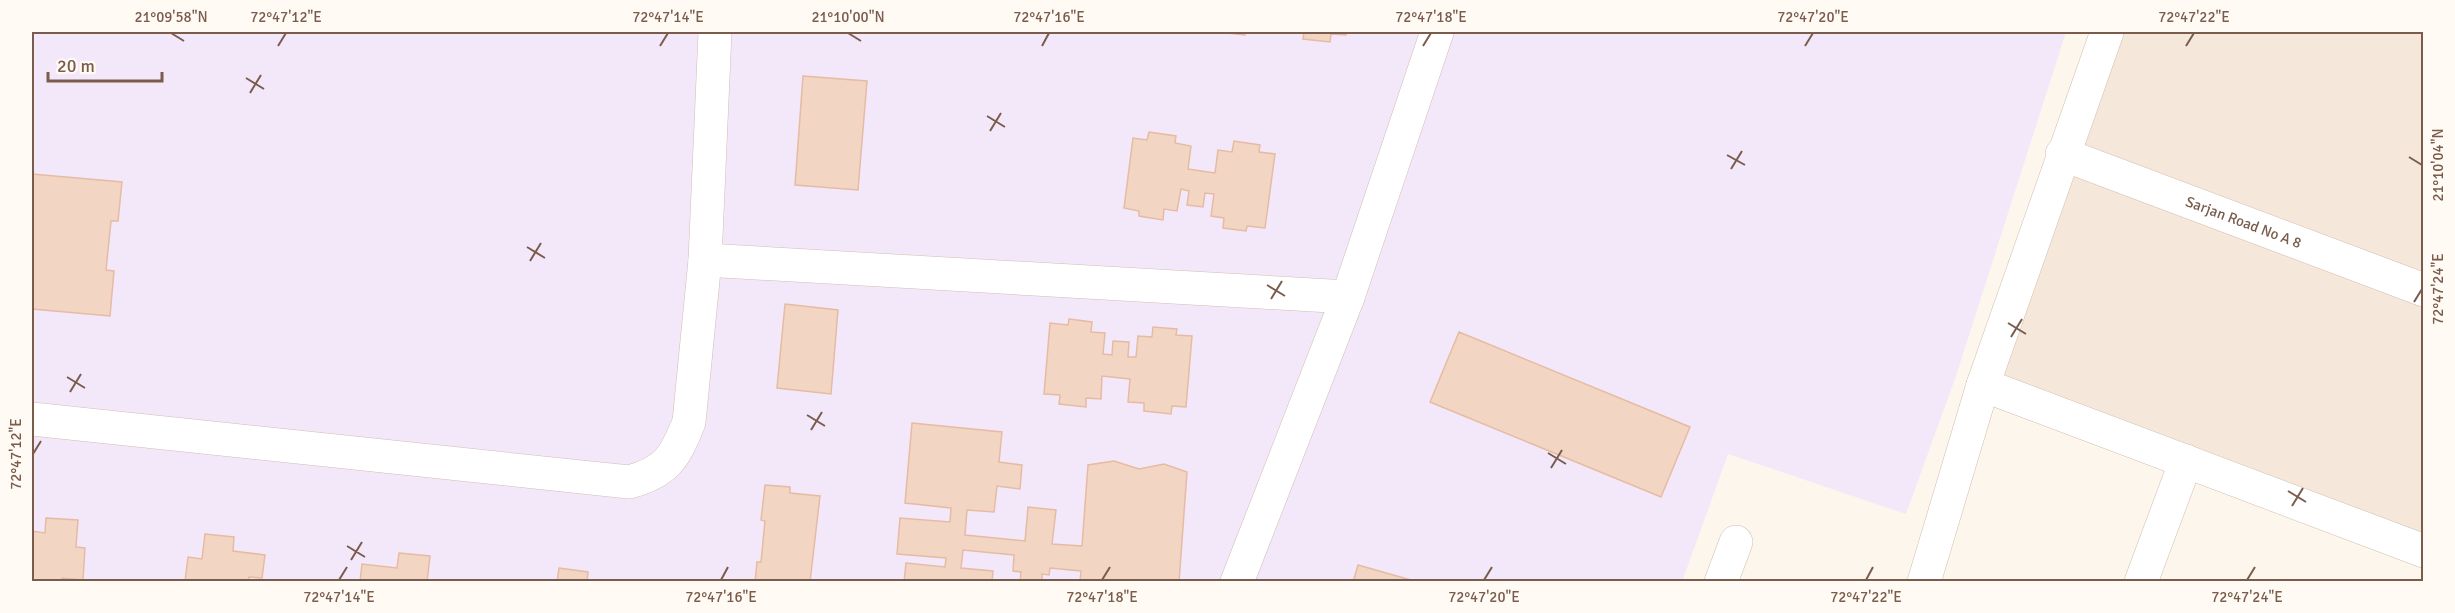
<svg xmlns="http://www.w3.org/2000/svg" width="2455" height="613" font-family="Signika,sans-serif">
	<style>
		.residential { fill: #f5e8da }
		.education { fill: #f3e8fa }
		.building { fill: #f3d5c3; stroke: #e6bba3; stroke-width: 1.5 }
		.lines { fill: none; stroke-linecap: round; stroke-linejoin: round }
		.minor-casing { stroke: #d1beb0; stroke-width: 34 }
		.minor { stroke: #fff; stroke-width: 33 }
		.ticks { fill: none; stroke: #7a5c4d; stroke-width: 2 }
		.labels { text-anchor: middle; dominant-baseline: central; stroke-width: 5; stroke-linejoin: round; paint-order: stroke }
		.street-label { font-size: 15px; fill: #7a5c4d; stroke: #fffaf3 }
		.neatline { fill: none; stroke: #7a5c4d; stroke-width: 2 }
		.ticks-label { font-size: 15px; text-anchor: middle; fill: #7a5c4d }
	</style>
	<rect width="100%" height="100%" fill="#fdf6ec"/>
	<path class="residential" d="M 2121,32 L 2423,32 L 2423,568 L 1993,407 Z"/>
	<path class="education" d="M 32,32 L 2066,32 L 1956,376 L 1906,514 L 1728,454 L 1682,582 L 32,581 Z"/>
	<path class="building" d="M 1218,32 L 1245,32 L 1245,35 Z
		M 1304,32 L 1346,32 L 1346,35 L 1331,34 L 1330,42 L 1303,39 Z
		M 803,76 L 867,81 L 858,190 L 795,185 Z
		M 1149,132 L 1176,136 L 1175,143 L 1191,146 L 1188,169 L 1215,173 L 1218,150 L 1232,152 L 1234,141 L 1260,145 L 1259,152 L 1275,154 L 1265,228 L 1247,226 L 1246,231 L 1223,228 L 1224,218 L 1211,216 L 1214,194 L 1205,193 L 1203,207 L 1187,205 L 1189,191 L 1181,189 L 1177,211 L 1164,209 L 1163,220 L 1139,216 L 1139,211 L 1124,208 L 1133,138 L 1147,140 Z
		M 32,174 L 122,182 L 118,221 L 111,221 L 106,270 L 114,271 L 110,316 L 32,309 Z
		M 785,304 L 838,310 L 831,394 L 777,388 Z
		M 1069,319 L 1092,322 L 1091,332 L 1105,333 L 1103,354 L 1112,355 L 1113,341 L 1129,342 L 1128,357 L 1136,357 L 1138,336 L 1152,337 L 1153,327 L 1177,329 L 1176,335 L 1192,336 L 1186,407 L 1172,406 L 1171,414 L 1144,411 L 1144,403 L 1128,402 L 1130,379 L 1102,376 L 1101,399 L 1086,398 L 1086,407 L 1059,404 L 1060,395 L 1044,394 L 1050,323 L 1068,325 Z
		M 1459,332 L 1690,427 L 1661,497 L 1430,402 Z
		M 912,423 L 1002,432 L 999,462 L 1022,465 L 1020,489 L 997,486 L 994,512 L 967,510 L 965,535 L 1025,541 L 1028,507 L 1056,510 L 1052,544 L 1082,546 L 1088,465 L 1114,461 L 1139,469 L 1164,464 L 1187,472 L 1179,582 L 1080,582 L 1081,571 L 1050,568 L 1049,575 L 1042,574 L 1042,582 L 1020,582 L 1021,572 L 1013,571 L 1014,555 L 963,550 L 961,568 L 993,571 L 992,582 L 904,582 L 906,563 L 945,567 L 946,558 L 897,554 L 900,518 L 950,522 L 951,508 L 905,503 Z
		M 765,485 L 790,487 L 790,493 L 820,496 L 810,582 L 755,582 L 757,562 L 761,562 L 765,521 L 761,520 Z
		M 46,518 L 78,520 L 76,547 L 85,548 L 83,580 L 62,578 L 62,582 L 32,582 L 32,531 L 45,533 Z
		M 205,534 L 234,537 L 233,551 L 265,555 L 262,578 L 249,577 L 248,582 L 185,582 L 188,557 L 202,559 Z
		M 399,553 L 430,556 L 427,582 L 360,582 L 362,564 L 397,568 Z
		M 1358,565 L 1418,582 L 1353,582 Z
		M 559,568 L 588,572 L 587,582 L 557,582 Z"/>
	<g class="lines">
		<defs>
			<g id="minor">
				<path id="s1" d="M 2062,154 L 2424,290"/>
				<path d="M 705,260 L 1348,297"/>
				<path d="M 1983,385 L 2424,551"/>
				<path d="M 32,419 L 629,482 C 667,472 675,457 689,422 L 705,260 L 715,32"/>
				<path d="M 1237,582 L 1348,297 L 1437,32"/>
				<path d="M 1721,582 L 1736,542"/>
				<path d="M 1924,582 L 1983,385 L 2107,32"/>
				<path d="M 2141,582 L 2186,461"/>
			</g>
		</defs>
		<use href="#minor" class="minor-casing"/>
		<use href="#minor" class="minor"/>
	</g>
	<path class="ticks" d="M 171,33 L 184,41M 848,33 L 861,41M 278,46 L 286,33M 660,46 L 668,33M 1042,46 L 1049,33M 1423,46 L 1431,33M 1805,46 L 1813,33M 2186,46 L 2194,33M 246,78 L 264,89M 250,93 L 261,75M 987,116 L 1005,127M 990,131 L 1001,113M 1727,155 L 1745,165M 2409,157 L 2422,165M 1731,169 L 1742,151M 527,247 L 545,258M 530,261 L 541,243M 1267,285 L 1285,296M 1271,299 L 1282,281M 2414,302 L 2422,289M 2008,323 L 2026,334M 2011,337 L 2022,319M 67,377 L 85,388M 70,392 L 81,374M 807,415 L 825,426M 811,430 L 822,412M 1548,453 L 1566,464M 33,454 L 41,441M 1551,468 L 1562,450M 2288,491 L 2306,502M 2292,506 L 2303,488M 347,546 L 365,557M 351,560 L 362,542M 339,580 L 347,567M 721,580 L 728,567M 1102,580 L 1110,567M 1484,580 L 1492,567M 1866,580 L 1873,567M 2247,580 L 2255,567"/>
	<g class="labels">
		<g class="street-label">
			<text stroke="none"><textPath href="#s1" startOffset="194">Sarjan Road No A 8</textPath></text>
		</g>
	</g>
	<rect width="2455" height="613" fill="none" stroke="#fffaf3" stroke-width="66"/>
	<path d="M48 72v9h114v-9" fill="none" stroke="#7a5c4d" stroke-width="3"/>
	<text x="57" y="72" font-size="18" fill="#7a5c4d" stroke="#fffaf3" stroke-width="4.5" paint-order="stroke">20 m</text>
	<rect x="33" y="33" width="2389" height="547" class="neatline"/>
	<g class="ticks-label">
		<text x="171" y="22">21°09'58"N</text>
		<text x="286" y="22">72°47'12"E</text>
		<text x="668" y="22">72°47'14"E</text>
		<text x="848" y="22">21°10'00"N</text>
		<text x="1049" y="22">72°47'16"E</text>
		<text x="1431" y="22">72°47'18"E</text>
		<text x="1813" y="22">72°47'20"E</text>
		<text x="2194" y="22">72°47'22"E</text>
		<text transform="translate(2438 165) rotate(-90)" y="5">21°10'04"N</text>
		<text transform="translate(2438 289) rotate(-90)" y="5">72°47'24"E</text>
		<text transform="translate(16 454) rotate(-90)" y="5">72°47'12"E</text>
		<text x="339" y="602">72°47'14"E</text>
		<text x="721" y="602">72°47'16"E</text>
		<text x="1102" y="602">72°47'18"E</text>
		<text x="1484" y="602">72°47'20"E</text>
		<text x="1866" y="602">72°47'22"E</text>
		<text x="2247" y="602">72°47'24"E</text>
	</g>
</svg>
